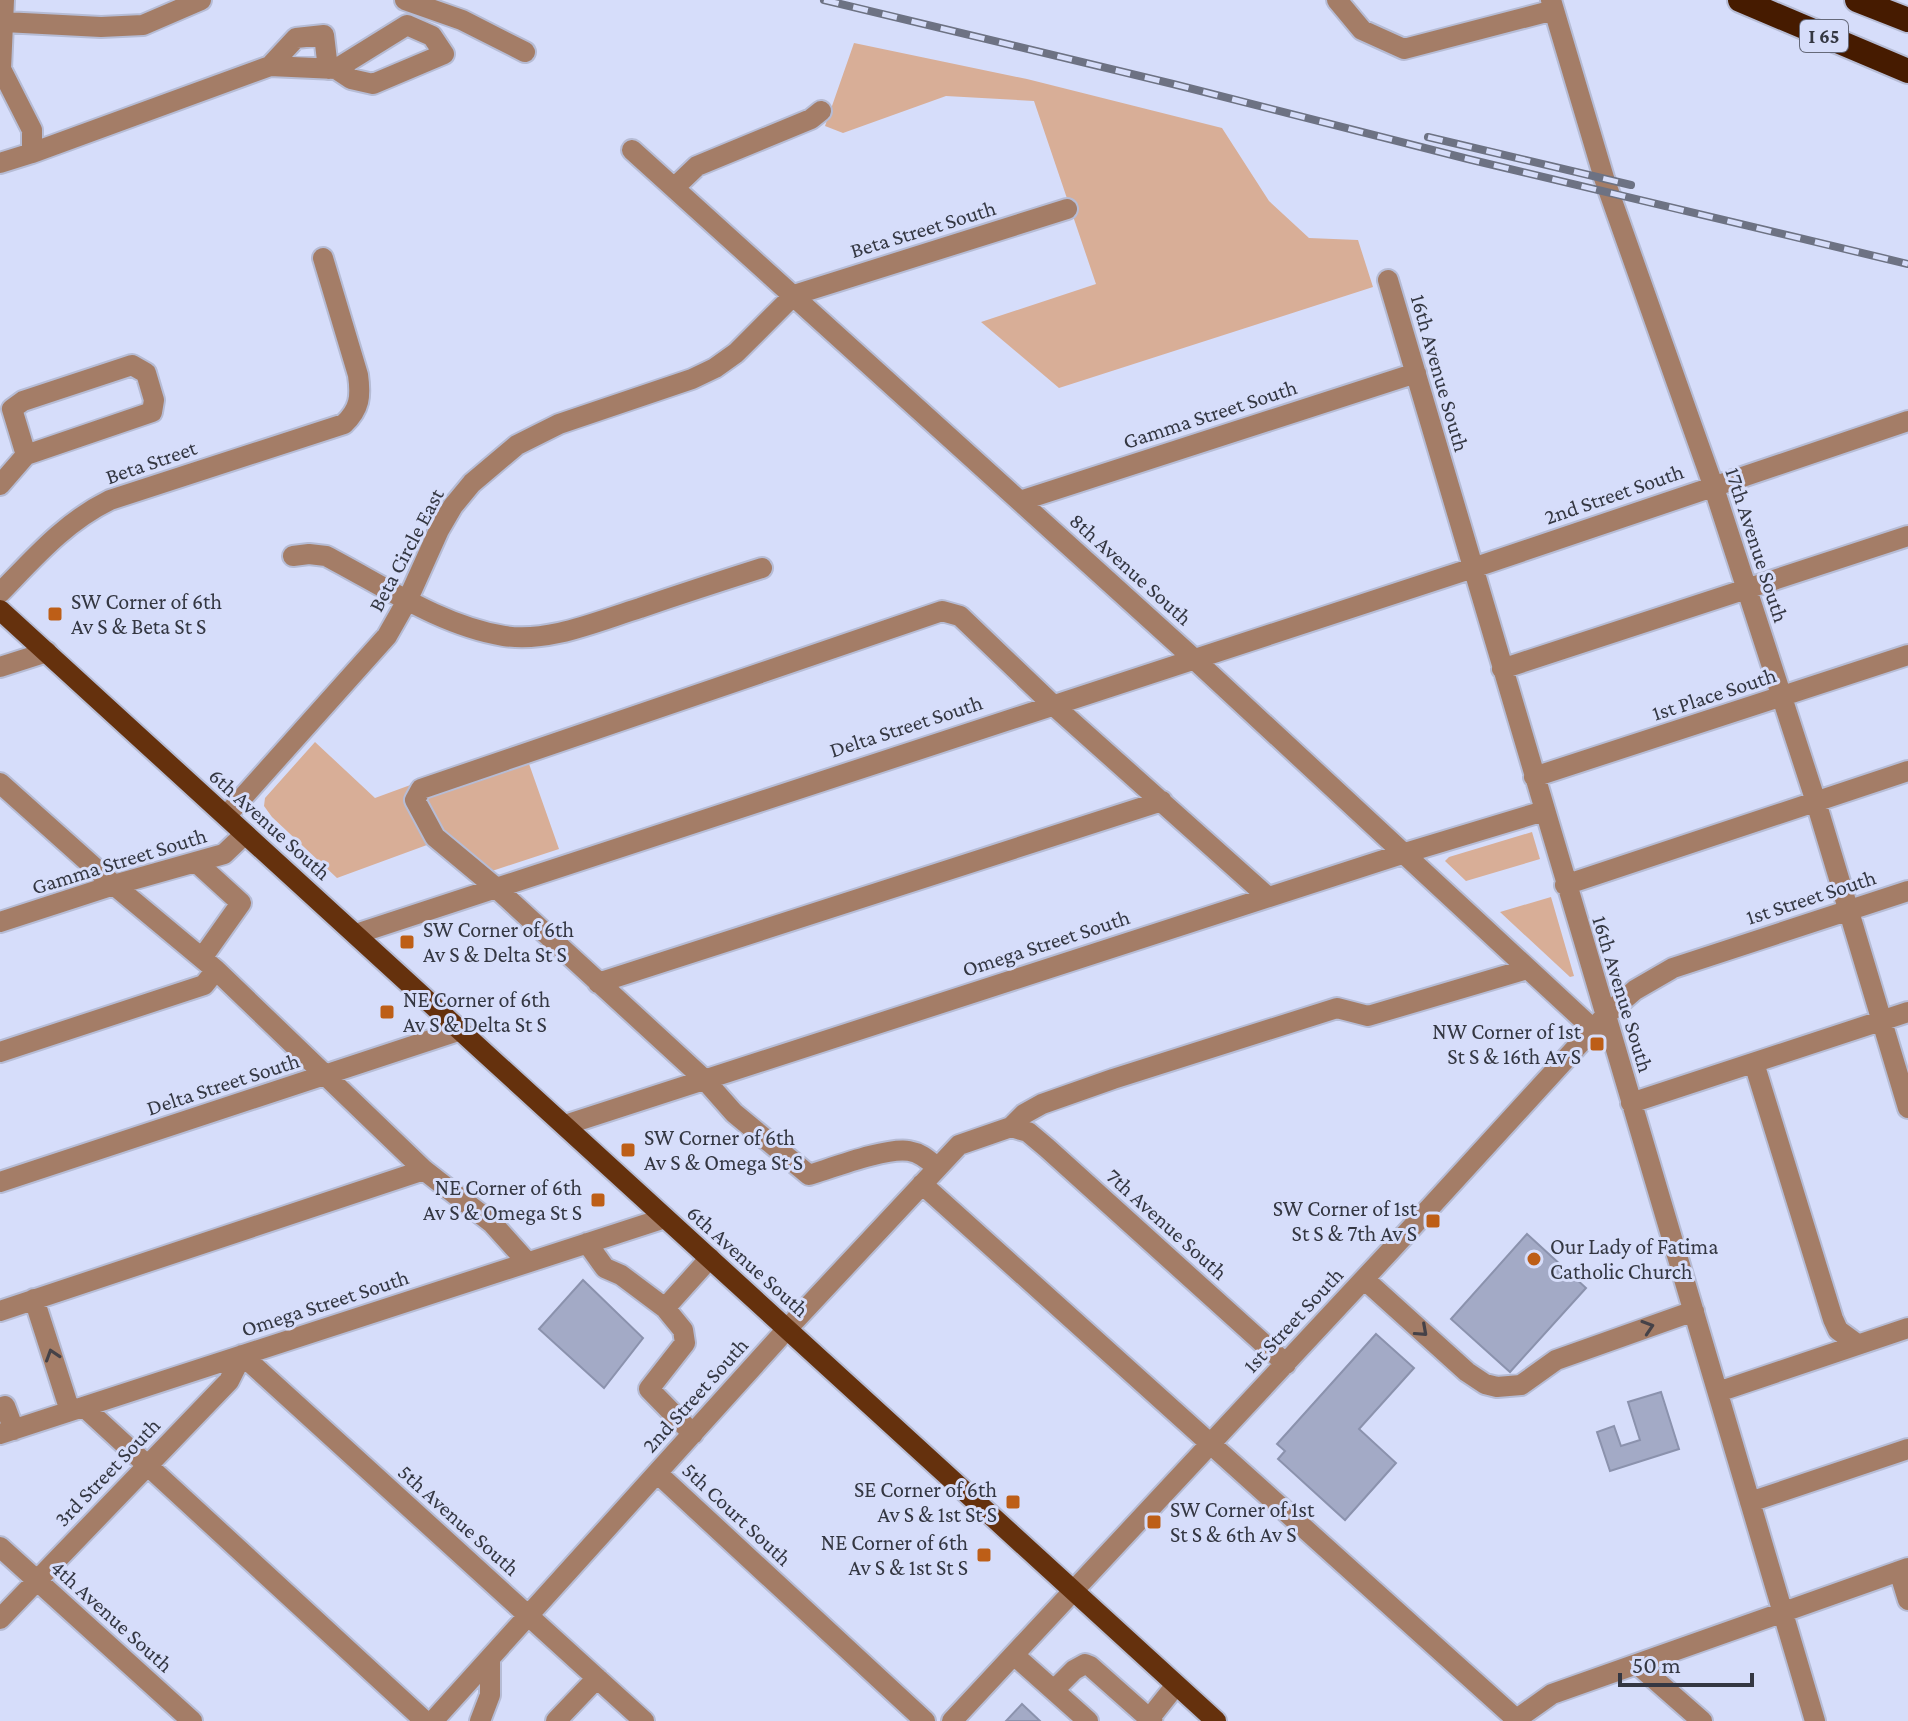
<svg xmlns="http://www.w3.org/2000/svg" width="1908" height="1721" font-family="'Crimson Pro',serif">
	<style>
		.green { fill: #d8ae97 }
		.building { fill: #a3aac6; stroke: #8b92ad; stroke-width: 2 }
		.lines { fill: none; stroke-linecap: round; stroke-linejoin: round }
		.minor-casing { stroke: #b6bcd5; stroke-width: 24 }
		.major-casing { stroke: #b6bcd5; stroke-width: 24 }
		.highway-casing { stroke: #b6bcd5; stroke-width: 28 }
		.minor { stroke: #a47d67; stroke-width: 20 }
		.major { stroke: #65310d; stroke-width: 20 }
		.highway { stroke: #461b00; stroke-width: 24 }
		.rail-casing { stroke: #6d7283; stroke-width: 8 }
		.rail { stroke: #d6ddfa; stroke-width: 5; stroke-dasharray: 15; stroke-linecap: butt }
		.oneway { stroke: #454248 }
		.poi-dot { fill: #bd5e17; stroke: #d6ddfa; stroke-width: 3 }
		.labels { text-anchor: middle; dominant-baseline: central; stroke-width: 6; stroke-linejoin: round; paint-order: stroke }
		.shield { fill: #d6ddfa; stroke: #656979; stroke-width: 2 }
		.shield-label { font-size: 20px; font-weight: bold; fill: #343742 }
		.street-label { font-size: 22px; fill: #343742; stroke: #d6ddfa }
		.poi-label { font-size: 22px; fill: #343742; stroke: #d6ddfa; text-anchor: start }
	</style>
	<rect width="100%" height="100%" fill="#d6ddfa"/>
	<path class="green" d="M 854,43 L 1027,79 L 1222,128 L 1269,201 L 1309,238 L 1358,240 L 1373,287 L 1059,388 L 981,322 L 1096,284 L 1034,101 L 946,96 L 843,133 L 825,126 Z
		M 315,742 L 375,798 L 522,744 L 559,849 L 486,873 L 446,838 L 337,878 L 272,817 L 264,806 L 265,798 Z
		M 1532,832 L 1540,859 L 1466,881 L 1445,861 L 1449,857 Z
		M 1551,897 L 1574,976 L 1570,977 L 1500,912 Z"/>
	<path class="building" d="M 1527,1234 L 1586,1288 L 1510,1372 L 1451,1319 Z
		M 583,1280 L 643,1338 L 604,1388 L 539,1329 Z
		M 1376,1334 L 1414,1368 L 1359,1429 L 1396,1463 L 1345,1520 L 1278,1459 L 1285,1451 L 1277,1444 Z
		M 1661,1392 L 1679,1449 L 1610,1471 L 1597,1432 L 1614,1426 L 1621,1446 L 1640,1440 L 1628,1402 Z
		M 1022,1704 L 1040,1721 L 1006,1721 Z"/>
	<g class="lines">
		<defs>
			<path id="minor" d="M 405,0 L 462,20 L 525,52
				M 1337,0 L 1362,30 L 1404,49 L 1554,10
				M 1551,0 L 1604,178 L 1713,485 L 1816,802 L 1908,1108
				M 4,22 L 101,27 L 143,25 L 201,0
				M 328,69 L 324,35 L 296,38 L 270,66 L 336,69 L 351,79 L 373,84 L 444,54 L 432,36 L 407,25 L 336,69
				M 632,150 L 1193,658 L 1593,1029
				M 32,153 L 270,66
				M 0,163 L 32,153 L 32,130 L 1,69 L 4,0
				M 674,188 L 697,166 L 811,119 L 821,111
				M 1388,280 L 1815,1721
				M 0,485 L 26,455 L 152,412 L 154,400 L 146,373 L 132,365 L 23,401 L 12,409 L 26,455
				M 1020,501 L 1416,373
				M 293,556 L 309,554 L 326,556 C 382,585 441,626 504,636 C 549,643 598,621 640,608 C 681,594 721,581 762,568
				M 0,593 C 35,557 65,522 110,500 L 344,424 C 360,409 361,396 358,375 L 323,258
				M 0,667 L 47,652
				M 1502,669 L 1908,536
				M 1534,777 L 1908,655
				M 0,783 L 114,885 L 216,970 L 424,1170 L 492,1223 L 527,1262
				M 226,816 L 387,636 L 408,599 L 439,530 L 453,506 L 472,483 L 517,445 L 559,424 L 692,379 L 715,368 L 736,353 L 794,295 L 1067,209
				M 196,862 L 241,903 L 202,958
				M 1565,885 L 1908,771
				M 0,922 L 114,885 L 224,854 L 245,834
				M 356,934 L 1473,568 L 1908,421
				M 598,983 L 1162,801
				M 0,1052 L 204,985 L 216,970
				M 1754,1063 L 1833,1319 L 1838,1330 L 1857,1344
				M 1631,1103 L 1908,1012
				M 565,1125 L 1405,853 L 1544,811
				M 1011,1127 L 1028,1132 L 1047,1148 L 1286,1364
				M 937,1167 C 928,1160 921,1153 909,1151 C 887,1147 832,1168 809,1175 L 734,1113 L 704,1079 L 495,887 L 435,837 L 415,800 L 421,789 L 942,611 L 960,616 L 1052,704 L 1268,897
				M 0,1182 L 461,1030
				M 922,1184 L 1516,1719
				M 587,1243 L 605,1268 L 621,1275 L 665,1308
				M 1364,1279 L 1467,1372 L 1485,1384 L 1497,1387 L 1521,1385 L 1556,1360 L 1694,1311
				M 34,1299 L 70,1411
				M 0,1311 L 424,1170
				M 1718,1392 L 1908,1328
				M 5,1406 L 14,1430
				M 84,1407 L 425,1721
				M 0,1434 L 665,1218
				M 693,1434 L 649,1389 L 685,1343 L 683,1330 L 665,1308 L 710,1258
				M 657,1473 L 925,1721
				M 1750,1502 L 1908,1449
				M 0,1547 L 192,1721
				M 1899,1571 L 1908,1600
				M 0,1619 L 229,1381 L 242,1355 L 644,1721
				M 1014,1655 L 1088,1721
				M 1637,1664 L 1702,1721
				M 1054,1690 L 1074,1670 L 1085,1664 L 1090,1666 L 1152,1721
				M 433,1721 L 787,1329 L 959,1145 L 1011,1127 L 1024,1114 L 1042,1104 L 1113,1079 L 1337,1008 L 1368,1016 L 1527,969
				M 480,1721 L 490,1695 L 490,1658
				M 556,1721 L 597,1678
				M 952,1721 L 1392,1249 L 1605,1016 L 1635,990 L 1673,968 L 1908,891
				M 1152,1721 L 1153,1714 L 1176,1685
				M 1514,1721 L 1552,1694 L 1908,1568"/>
			<path id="major" d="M 0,610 L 1216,1721"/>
			<path id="highway" d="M 1740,0 L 1908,71
				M 1857,0 L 1908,20"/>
		</defs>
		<use href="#minor" class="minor-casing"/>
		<use href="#major" class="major-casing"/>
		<use href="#highway" class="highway-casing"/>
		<use href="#minor" class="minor"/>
		<use href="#major" class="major"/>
		<use href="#highway" class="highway"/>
		<defs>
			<path id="rail" d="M 824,0 L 1173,84 L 1468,159 L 1908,264
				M 1428,137 L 1631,185"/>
		</defs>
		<use href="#rail" class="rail-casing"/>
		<use href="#rail" class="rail"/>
	</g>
	<defs><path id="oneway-chevron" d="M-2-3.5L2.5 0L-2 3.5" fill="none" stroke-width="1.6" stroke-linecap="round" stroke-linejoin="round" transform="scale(2)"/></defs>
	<g class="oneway">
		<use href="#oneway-chevron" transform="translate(1648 1327) rotate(-18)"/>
		<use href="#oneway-chevron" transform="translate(1422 1331) rotate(42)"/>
		<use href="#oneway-chevron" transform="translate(52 1355) rotate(-108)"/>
	</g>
	<g class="poi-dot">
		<rect x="47" y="606" width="16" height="16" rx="4"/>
		<rect x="399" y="934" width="16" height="16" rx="4"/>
		<rect x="379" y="1004" width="16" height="16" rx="4"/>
		<rect x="1589" y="1036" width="16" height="16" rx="4"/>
		<rect x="620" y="1142" width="16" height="16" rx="4"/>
		<rect x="590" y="1192" width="16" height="16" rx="4"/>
		<rect x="1425" y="1213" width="16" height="16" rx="4"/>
		<circle cx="1534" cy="1259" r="8"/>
		<rect x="1005" y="1494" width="16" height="16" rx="4"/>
		<rect x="1146" y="1514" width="16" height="16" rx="4"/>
		<rect x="976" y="1547" width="16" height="16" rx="4"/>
	</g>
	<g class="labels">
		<rect class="shield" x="1800" y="20" width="48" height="32" rx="6"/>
		<g class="shield-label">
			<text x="1824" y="36">I 65</text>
		</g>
		<g class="street-label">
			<text transform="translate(923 229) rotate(-17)">Beta Street South</text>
			<text transform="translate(1440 373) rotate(74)">16th Avenue South</text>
			<text transform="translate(1210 414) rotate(-18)">Gamma Street South</text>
			<text transform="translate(151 462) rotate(-19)">Beta Street</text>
			<text transform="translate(1614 494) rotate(-19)">2nd Street South</text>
			<text transform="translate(1757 545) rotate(72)">17th Avenue South</text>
			<text transform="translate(406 550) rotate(-62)">Beta Circle East</text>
			<text transform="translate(1131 569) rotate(42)">8th Avenue South</text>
			<text transform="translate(1714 694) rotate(-18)">1st Place South</text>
			<text transform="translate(906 726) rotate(-18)">Delta Street South</text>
			<text transform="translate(270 824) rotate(42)">6th Avenue South</text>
			<text transform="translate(119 861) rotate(-17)">Gamma Street South</text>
			<text transform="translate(1811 897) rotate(-18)">1st Street South</text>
			<text transform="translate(1046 943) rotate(-18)">Omega Street South</text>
			<text transform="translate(1623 994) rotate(73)">16th Avenue South</text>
			<text transform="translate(223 1084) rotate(-18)">Delta Street South</text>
			<text transform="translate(1167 1224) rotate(42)">7th Avenue South</text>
			<text transform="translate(748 1261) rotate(42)">6th Avenue South</text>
			<text transform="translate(325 1303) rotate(-18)">Omega Street South</text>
			<text transform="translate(1293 1320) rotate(-47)">1st Street South</text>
			<text transform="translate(695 1395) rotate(-48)">2nd Street South</text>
			<text transform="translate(107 1472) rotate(-46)">3rd Street South</text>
			<text transform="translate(737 1514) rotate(43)">5th Court South</text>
			<text transform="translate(459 1520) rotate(42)">5th Avenue South</text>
			<text transform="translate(112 1616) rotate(42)">4th Avenue South</text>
		</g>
		<g class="poi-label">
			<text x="71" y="601">SW Corner of 6th<tspan x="71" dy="25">Av S &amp; Beta St S</tspan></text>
			<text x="423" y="929">SW Corner of 6th<tspan x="423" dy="25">Av S &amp; Delta St S</tspan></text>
			<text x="403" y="999">NE Corner of 6th<tspan x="403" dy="25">Av S &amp; Delta St S</tspan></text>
			<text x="1581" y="1031" text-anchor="end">NW Corner of 1st<tspan x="1581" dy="25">St S &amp; 16th Av S</tspan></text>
			<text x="644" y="1137">SW Corner of 6th<tspan x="644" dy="25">Av S &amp; Omega St S</tspan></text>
			<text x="582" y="1187" text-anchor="end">NE Corner of 6th<tspan x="582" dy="25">Av S &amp; Omega St S</tspan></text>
			<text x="1417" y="1208" text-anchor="end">SW Corner of 1st<tspan x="1417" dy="25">St S &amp; 7th Av S</tspan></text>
			<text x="1550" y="1246">Our Lady of Fatima<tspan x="1550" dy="25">Catholic Church</tspan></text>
			<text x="997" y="1489" text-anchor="end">SE Corner of 6th<tspan x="997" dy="25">Av S &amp; 1st St S</tspan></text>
			<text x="1170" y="1509">SW Corner of 1st<tspan x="1170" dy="25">St S &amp; 6th Av S</tspan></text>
			<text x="968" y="1542" text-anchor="end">NE Corner of 6th<tspan x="968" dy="25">Av S &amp; 1st St S</tspan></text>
		</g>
	</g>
	<path d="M1620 1673v12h132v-12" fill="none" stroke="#343742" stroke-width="4"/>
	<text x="1632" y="1673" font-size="24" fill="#343742" stroke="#d6ddfa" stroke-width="6" paint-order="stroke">50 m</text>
</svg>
